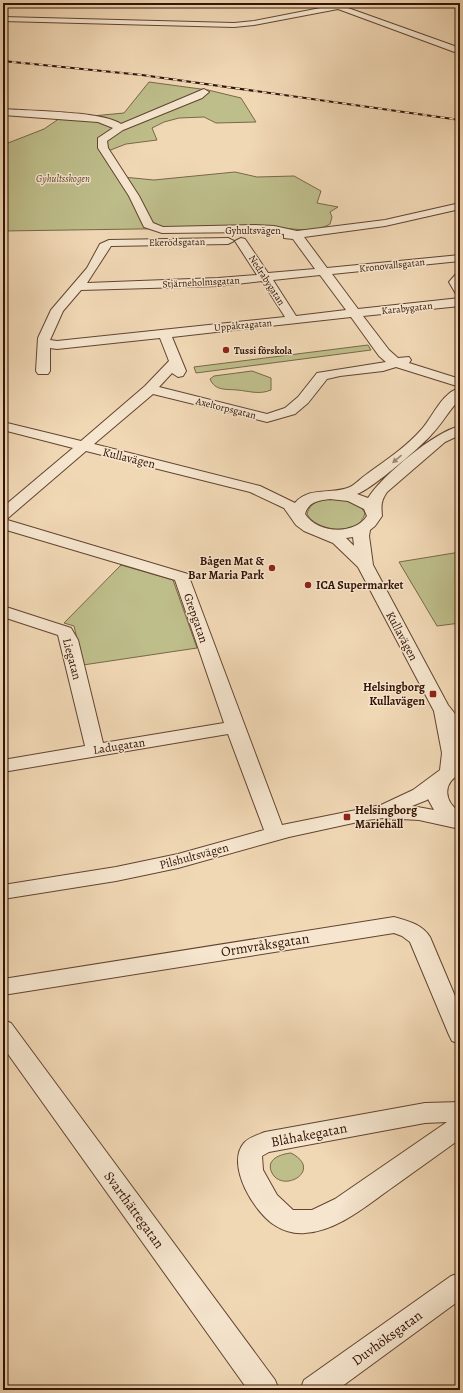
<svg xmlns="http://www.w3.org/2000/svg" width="463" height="1393" font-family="Alegreya,serif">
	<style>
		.green { fill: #bebe8b; stroke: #786848 }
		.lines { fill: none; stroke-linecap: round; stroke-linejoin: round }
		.minor-casing { stroke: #624430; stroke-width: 2 }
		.minor { fill: #f6e6cf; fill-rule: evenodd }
		.rail-casing { stroke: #321204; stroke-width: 2 }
		.rail { stroke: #f6e6cf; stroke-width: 1.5; stroke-dasharray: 4.5; stroke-linecap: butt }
		.oneway { fill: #9e8774 }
		.poi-dot { fill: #8f2418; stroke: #f6e6cf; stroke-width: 1.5 }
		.labels { text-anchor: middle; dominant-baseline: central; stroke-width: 3; stroke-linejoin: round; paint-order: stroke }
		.far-park-label { font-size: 10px; font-style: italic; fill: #5c462c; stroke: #f6e6cf }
		.far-street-label { font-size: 10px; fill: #321204; stroke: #f6e6cf }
		.far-poi-label { font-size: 10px; font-weight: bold; fill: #321204; stroke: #f6e6cf; text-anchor: start }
		.street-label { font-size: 12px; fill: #321204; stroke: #f6e6cf }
		.poi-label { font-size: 12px; font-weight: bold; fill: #321204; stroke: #f6e6cf; text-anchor: end }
		.near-street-label { font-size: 14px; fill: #321204; stroke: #f6e6cf }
	</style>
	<rect width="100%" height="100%" fill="#f1d8b5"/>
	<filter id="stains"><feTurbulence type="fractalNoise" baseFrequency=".005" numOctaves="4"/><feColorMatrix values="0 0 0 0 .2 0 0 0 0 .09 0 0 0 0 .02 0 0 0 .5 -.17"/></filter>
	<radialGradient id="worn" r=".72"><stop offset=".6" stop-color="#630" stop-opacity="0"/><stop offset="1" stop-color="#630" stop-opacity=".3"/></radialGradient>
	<path class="green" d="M 149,82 L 208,90 L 241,98 L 256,122 L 216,123 L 204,117 L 179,118 L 164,122 L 152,128 L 157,140 L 126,144 L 108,151 L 123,177 L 154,180 L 235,172 L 257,177 L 294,176 L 321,191 L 317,203 L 338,207 L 330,212 L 332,217 L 330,224 C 314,234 290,228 272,227 L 3,231 L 3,145 L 44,129 L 63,116 L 92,116 L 124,113 Z
		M 368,345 L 371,350 L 196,373 L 194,367 Z
		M 252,371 L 271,378 L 271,390 C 259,395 249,391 237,390 C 226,389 215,391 210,379 L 214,376 Z
		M 334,499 C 346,500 358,501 365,513 C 360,537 316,532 307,514 C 310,501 322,500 334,499 Z
		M 460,552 L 460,623 L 437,626 L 399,562 Z
		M 121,565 L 173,580 L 197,648 L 83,665 L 74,626 L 64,623 Z
		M 291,1153 C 324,1170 283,1194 272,1173 C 265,1159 281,1154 291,1153 Z"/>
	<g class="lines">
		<defs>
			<path id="minor" d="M 346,3 L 363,3 L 348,8 L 460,48 L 460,54 L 338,9 L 254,25 L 234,27 L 3,21 L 3,17 L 234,23 L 254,21 Z
				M 204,89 L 209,92 L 202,98 L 123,130 L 107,141 L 108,148 L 139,196 L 153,223 L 163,227 L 255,225 L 274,226 L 297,231 L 385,220 L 460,203 L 460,209 L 385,226 L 304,237 L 327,268 L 460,255 L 460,261 L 332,274 L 358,309 L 460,298 L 460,306 L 363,316 L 389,350 L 398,358 L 409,357 L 411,360 L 409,363 L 460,379 L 460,387 L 396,367 L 383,371 L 340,376 L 327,379 L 308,403 L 295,414 L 267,422 L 153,394 L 94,444 L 260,486 L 295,503 C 309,486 332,495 350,487 C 356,484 361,478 367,474 C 385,461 406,447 421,430 C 433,417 442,392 460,388 L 460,399 C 449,410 442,424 431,435 C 422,446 369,491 357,494 L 368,498 C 382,476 434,432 460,426 L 460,435 L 445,442 L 387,492 C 381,501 381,505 382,516 L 375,526 L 370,530 L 369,536 L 373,565 L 448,705 L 460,720 L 460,738 L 457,737 L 460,751 L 460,774 C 442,783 444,802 460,812 L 460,829 L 419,820 L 383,818 L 367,820 L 289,837 L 178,868 L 116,881 L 3,899 L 3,885 L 116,867 L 178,854 L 264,830 L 228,734 L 3,772 L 3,760 L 85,746 L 58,635 L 3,617 L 3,606 L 71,628 L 78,640 L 103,743 L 224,723 L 175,580 L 3,529 L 3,507 L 73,448 L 3,430 L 3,422 L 81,441 L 145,386 L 169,361 L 160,338 L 57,349 L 50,348 L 50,371 L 48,374 L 38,374 L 36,371 L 38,338 L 51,310 L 87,268 L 100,244 L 109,240 L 228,238 L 234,241 L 228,244 L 111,246 L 87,283 L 218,278 L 257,275 L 235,241 L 241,238 L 245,239 L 268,273 L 315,269 L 293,239 L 284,238 L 284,234 L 255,232 L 162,233 L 144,227 L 129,196 L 98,148 L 98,138 L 113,128 L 98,122 L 3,115 L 3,109 C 28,111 103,111 121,124 ZM 320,275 L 346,310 L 296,316 L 273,280 ZM 262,281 L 285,317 L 57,341 L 50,340 L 63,311 L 81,290 L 218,286 ZM 351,317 L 379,356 L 386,362 L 317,373 L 298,397 L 285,408 L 267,414 L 159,387 L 172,373 L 178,377 L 183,376 L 186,371 L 172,337 ZM 86,451 L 250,492 L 284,508 L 296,525 L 304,531 L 333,543 L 358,567 L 434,711 L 442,753 L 440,770 L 413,790 L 381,805 L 282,825 L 188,574 L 4,519 L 8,518 ZM 330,499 L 348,501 L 364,509 L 367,516 C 354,536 317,533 305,514 C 308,502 319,500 330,499 ZM 353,537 L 354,546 L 346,538 ZM 428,799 L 434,810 L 412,806 L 427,800 Z
				M 460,273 L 460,295 L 456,294 L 449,282 L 456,274 Z
				M 394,917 C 408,921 422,924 430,937 L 460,1008 L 460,1044 L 452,1041 L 449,1035 L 410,942 L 402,936 L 394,933 L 3,995 L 3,979 Z
				M 3,1020 L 11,1023 L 275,1380 L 279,1390 L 248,1390 L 3,1047 Z
				M 460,1102 L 460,1139 C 438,1155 415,1171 393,1187 C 367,1205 338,1231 305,1233 C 295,1234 284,1231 276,1226 C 255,1214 225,1165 244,1143 C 249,1137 258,1135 265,1132 L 425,1103 ZM 447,1122 L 335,1199 L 312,1210 L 293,1210 L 277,1195 L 263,1170 L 262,1156 L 269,1152 L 425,1123 Z
				M 460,1273 L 460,1300 L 337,1390 L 300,1390 L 304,1380 L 451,1276 Z"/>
		</defs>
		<use href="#minor" class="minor-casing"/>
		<use href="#minor" class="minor"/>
		<defs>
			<path id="rail" d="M 3,61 L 142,75 L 460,120"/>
		</defs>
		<use href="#rail" class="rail-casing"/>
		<use href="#rail" class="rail"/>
	</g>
	<defs><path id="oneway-solid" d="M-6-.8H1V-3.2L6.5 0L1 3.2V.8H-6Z"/></defs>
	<use class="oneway" href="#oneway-solid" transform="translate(397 459) rotate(140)"/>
	<g class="poi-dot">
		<circle cx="226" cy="350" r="4"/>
		<circle cx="272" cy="568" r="4"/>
		<circle cx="308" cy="585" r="4"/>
		<rect x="429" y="690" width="8" height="8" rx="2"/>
		<rect x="343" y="813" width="8" height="8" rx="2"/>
	</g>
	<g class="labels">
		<g class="far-park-label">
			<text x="63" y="178">Gyhultsskogen</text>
		</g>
		<g class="far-street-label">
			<text x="253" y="230">Gyhultsvägen</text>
			<text transform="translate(177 242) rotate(-1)">Ekerödsgatan</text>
			<text transform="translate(392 265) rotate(-6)">Kronovallsgatan</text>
			<text transform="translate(267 280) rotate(57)">Nedrabygatan</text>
			<text transform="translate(201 282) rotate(-3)">Stjärneholmsgatan</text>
			<text transform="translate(407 308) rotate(-6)">Karabygatan</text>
			<text transform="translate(243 325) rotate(-5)">Uppåkragatan</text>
			<text transform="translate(226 408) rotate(14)">Axeltorpsgatan</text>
		</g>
		<g class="far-poi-label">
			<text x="234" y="350">Tussi förskola</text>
		</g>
		<g class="street-label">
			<text transform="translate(129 458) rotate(14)">Kullavägen</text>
			<text transform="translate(196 618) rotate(71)">Grepgatan</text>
			<text transform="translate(402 636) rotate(62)">Kullavägen</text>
			<text transform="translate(72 659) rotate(75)">Liegatan</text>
			<text transform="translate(119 746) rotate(-9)">Ladugatan</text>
			<text transform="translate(194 856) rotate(-15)">Pilshultsvägen</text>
		</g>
		<g class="poi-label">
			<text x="264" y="561">Bågen Mat &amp;<tspan x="264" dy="14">Bar Maria Park</tspan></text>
			<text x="316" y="585" text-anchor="start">ICA Supermarket</text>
			<text x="425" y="687">Helsingborg<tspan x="425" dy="14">Kullavägen</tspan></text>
			<text x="355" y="810" text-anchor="start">Helsingborg<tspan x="355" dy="14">Mariehäll</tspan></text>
		</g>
		<g class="near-street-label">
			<text transform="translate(265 945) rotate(-9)">Ormvråksgatan</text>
			<text transform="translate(309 1135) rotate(-11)">Blåhakegatan</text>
			<text transform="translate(134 1210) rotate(54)">Svarthättegatan</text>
			<text transform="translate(387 1338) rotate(-36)">Duvhöksgatan</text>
		</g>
	</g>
	<rect width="463" height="1393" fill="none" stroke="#f1d8b5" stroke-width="16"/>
	<rect x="4" y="4" width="455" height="1385" fill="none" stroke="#321204" stroke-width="2"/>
	<rect x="8" y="8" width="447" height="1377" fill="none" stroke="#321204"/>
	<rect width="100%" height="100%" filter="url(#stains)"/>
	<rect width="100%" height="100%" fill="url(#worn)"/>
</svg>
